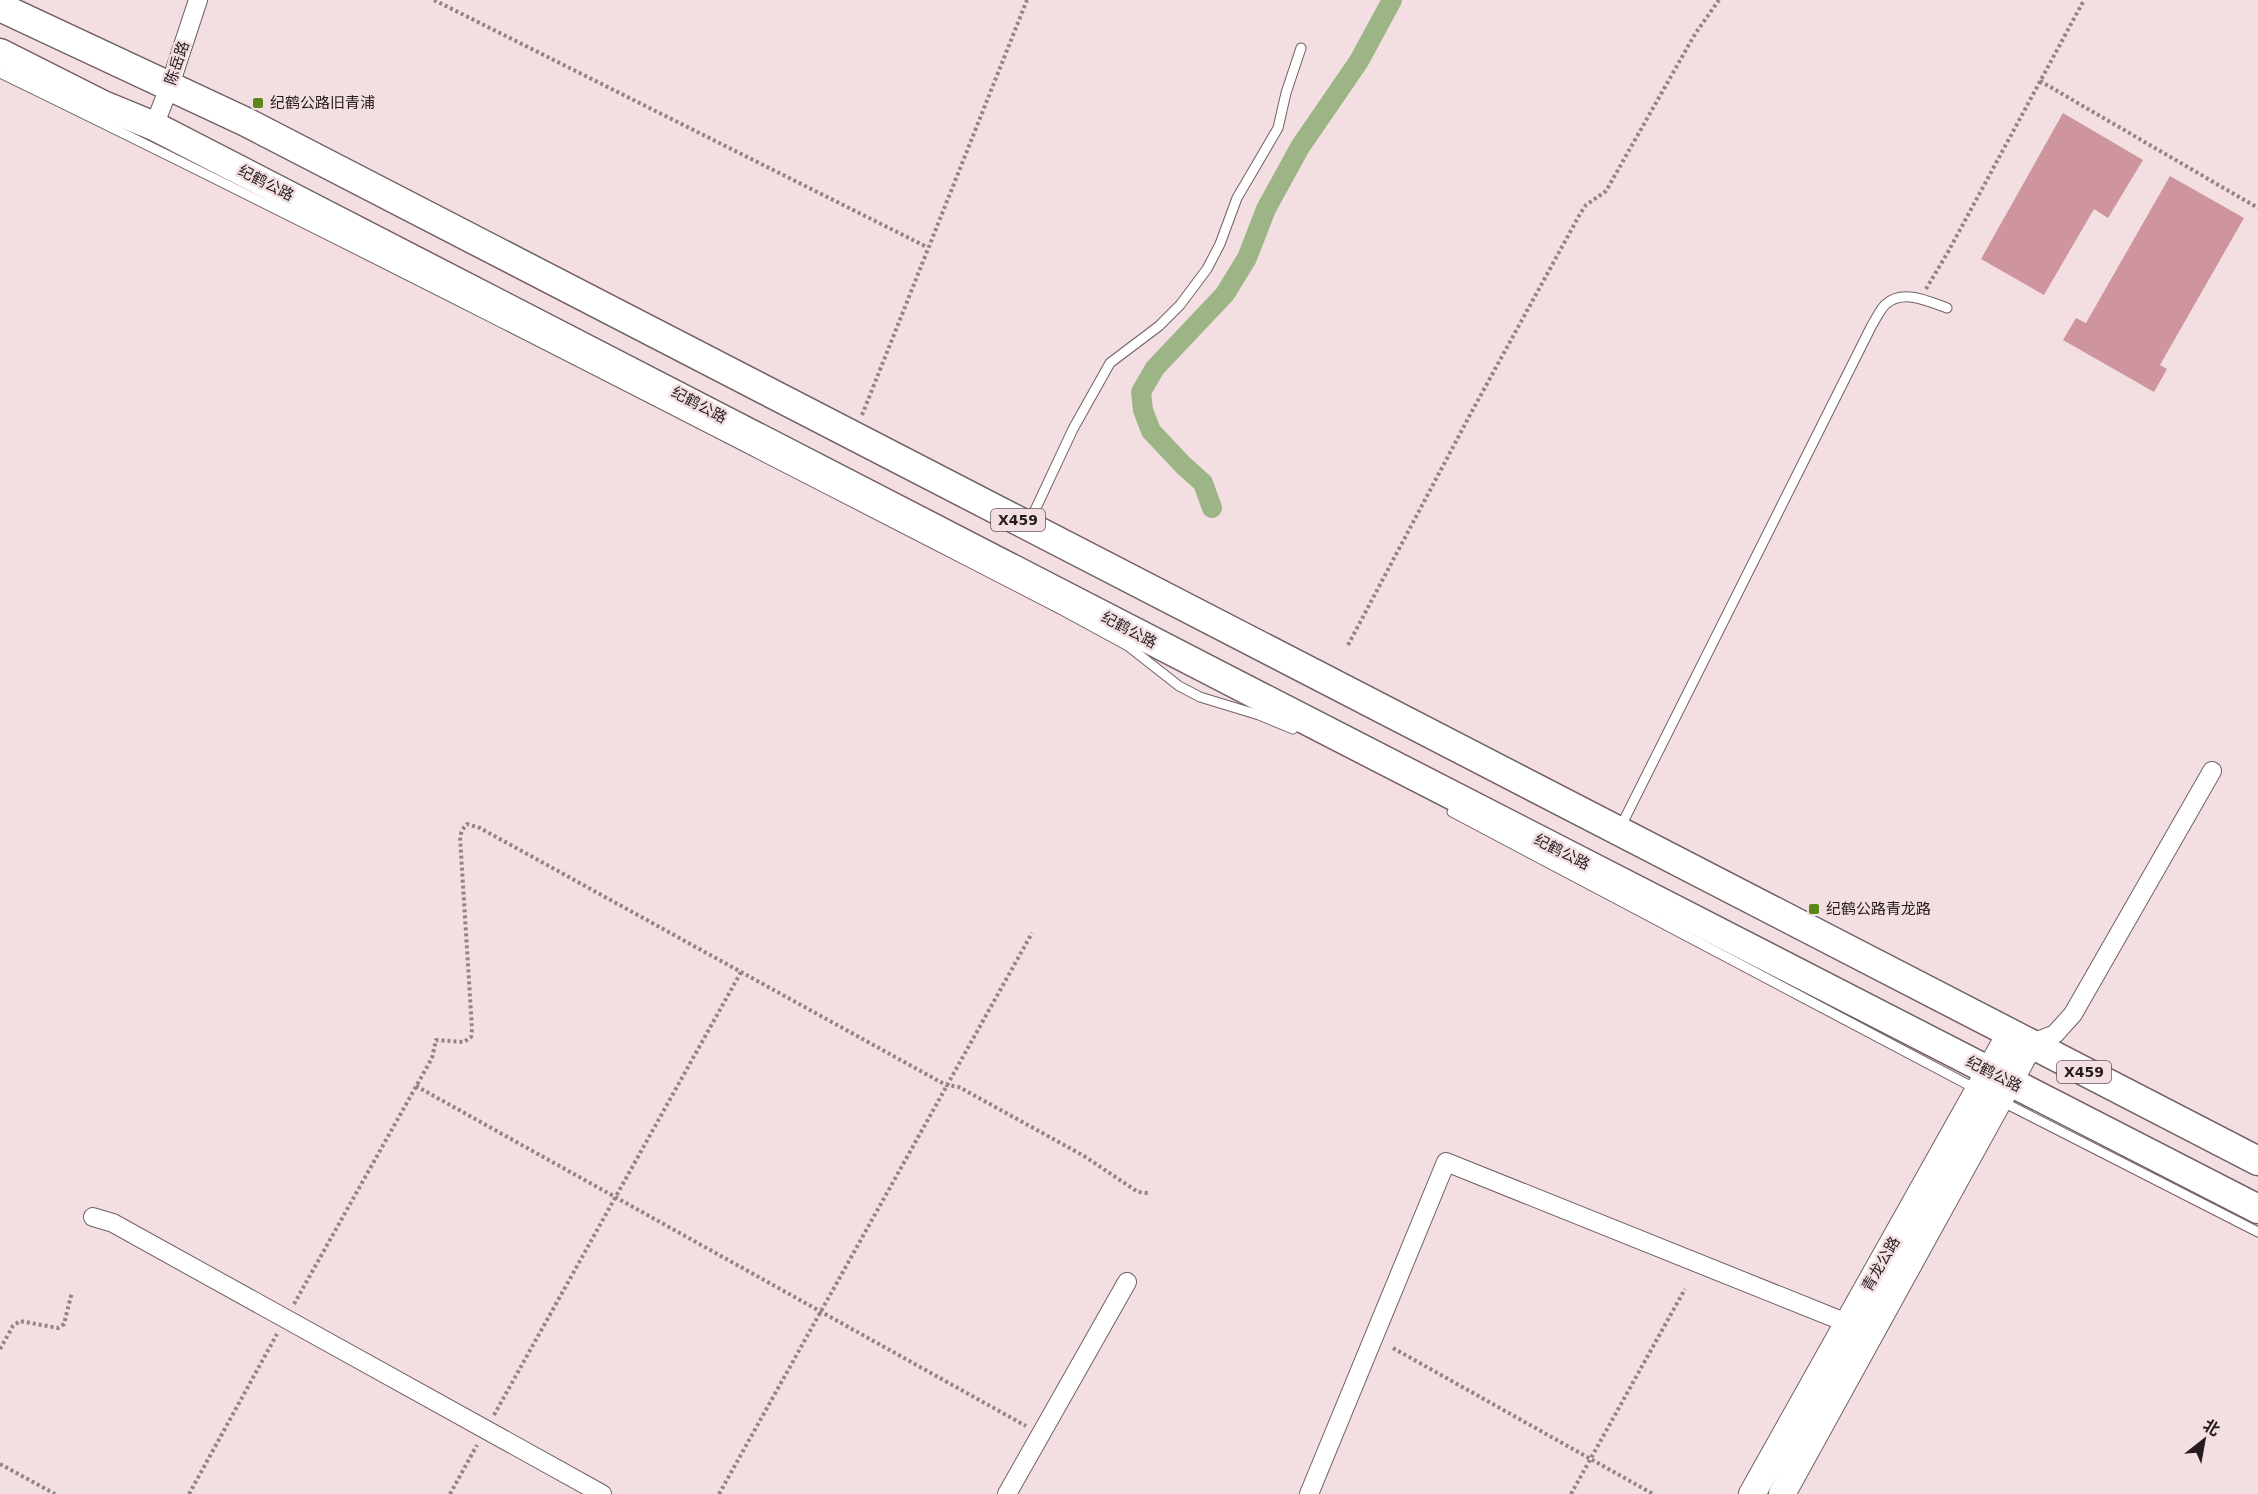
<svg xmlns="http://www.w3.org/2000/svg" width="2258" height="1494" font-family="'DejaVu Sans','Noto Sans SC',sans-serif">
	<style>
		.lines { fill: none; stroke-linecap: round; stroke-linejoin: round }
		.canal { stroke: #9cb486; stroke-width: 20 }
		.building { fill: #ce959f }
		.lane-casing { stroke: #716063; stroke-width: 11 }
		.street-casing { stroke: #716063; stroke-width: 20 }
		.secondary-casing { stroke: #716063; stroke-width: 28 }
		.primary-casing { stroke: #716063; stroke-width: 31 }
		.path { stroke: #928486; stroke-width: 4; stroke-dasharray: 3 3; stroke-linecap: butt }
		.lane { stroke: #fff; stroke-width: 9 }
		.street { stroke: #fff; stroke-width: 18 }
		.secondary { stroke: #fff; stroke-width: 26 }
		.primary { stroke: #fff; stroke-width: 28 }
		.poi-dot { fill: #5a8717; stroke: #f3dfe2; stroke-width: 2 }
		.labels { text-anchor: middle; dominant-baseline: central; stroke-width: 5; stroke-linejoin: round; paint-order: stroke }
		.shield { fill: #f3dfe2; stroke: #625659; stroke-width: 1.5 }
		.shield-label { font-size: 14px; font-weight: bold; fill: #241c1e }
		.street-label { font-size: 15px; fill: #241c1e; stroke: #f3dfe2 }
		.poi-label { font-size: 15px; fill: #241c1e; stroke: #f3dfe2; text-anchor: start }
	</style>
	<rect width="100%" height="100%" fill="#f3dfe2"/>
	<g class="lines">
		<path class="canal" d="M 1212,508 L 1203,483 L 1183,465 L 1151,431 L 1143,410 L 1141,392 L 1155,368 L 1225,294 L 1247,258 L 1266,209 L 1300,147 L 1359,61 L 1392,0"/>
	</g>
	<path class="building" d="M 2063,113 L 2143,160 L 2108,218 L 2094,209 L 2044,295 L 1981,259 Z
		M 2170,176 L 2244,218 L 2160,365 L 2167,369 L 2154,392 L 2063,340 L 2076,318 L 2086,323 Z"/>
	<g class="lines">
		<defs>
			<path id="lane" d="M 0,73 C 356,246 708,428 1060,609 L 1128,646 L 1179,686 L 1200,697 L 1259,715 L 1293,729
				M 1029,523 L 1073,429 L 1110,363 L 1159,326 L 1180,305 L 1207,269 L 1220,244 L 1237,198 L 1278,128 L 1286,93 L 1301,48
				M 1452,812 L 1978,1090
				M 1620,828 L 1872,325 C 1876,319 1880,309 1886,304 C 1903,289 1928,301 1947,308
				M 2001,1101 L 2258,1232"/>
			<path id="street" d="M 154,126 L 170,85 L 198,0
				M 2030,1044 L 2055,1034 L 2073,1014 L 2212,771
				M 93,1217 L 113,1223 L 602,1494
				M 1007,1494 L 1127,1282
				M 1309,1494 L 1446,1162 L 1857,1327"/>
			<path id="secondary" d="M 1752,1494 L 2010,1034
				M 1782,1494 L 2030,1044"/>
			<path id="primary" d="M 0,7 L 246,122 L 2258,1161
				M 0,53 L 103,105 L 154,126 C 857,484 1554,853 2258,1209"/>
		</defs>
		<use href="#lane" class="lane-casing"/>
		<use href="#street" class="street-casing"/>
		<use href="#secondary" class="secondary-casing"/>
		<use href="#primary" class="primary-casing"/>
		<path class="path" d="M 434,0 L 927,247
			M 2040,81 L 2258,208
			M 1926,289 L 1948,252 L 2084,0
			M 862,415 L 1027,0
			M 1348,645 L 1471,413 L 1580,214 L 1586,205 L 1606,191 L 1695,34 L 1719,0
			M 416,1086 L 1026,1426
			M 294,1304 L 432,1058 L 436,1040 L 464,1042 L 471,1037 L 472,1029 L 460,837 L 462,830 L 467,824 L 480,828 L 946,1085 L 959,1087 L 1084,1156 L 1138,1192 L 1148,1193
			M 1393,1348 L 1653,1494
			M 0,1349 L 13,1326 L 20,1321 L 58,1328 L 64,1324 L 72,1292
			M 494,1415 L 741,972
			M 0,1464 L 55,1494
			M 189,1494 L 277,1334
			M 450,1494 L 477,1445
			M 719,1494 L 1032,933
			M 1571,1494 L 1685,1289"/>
		<use href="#lane" class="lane"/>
		<use href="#street" class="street"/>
		<use href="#secondary" class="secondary"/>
		<use href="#primary" class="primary"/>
	</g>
	<g class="poi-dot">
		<rect x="252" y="97" width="12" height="12" rx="3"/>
		<rect x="1808" y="903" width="12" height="12" rx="3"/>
	</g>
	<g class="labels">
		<g class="shield">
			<rect x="991" y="509" width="54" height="22" rx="4.5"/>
			<rect x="2057" y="1061" width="54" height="22" rx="4.5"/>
		</g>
		<g class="shield-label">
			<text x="1018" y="520">X459</text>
			<text x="2084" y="1072">X459</text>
		</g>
		<g class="street-label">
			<text transform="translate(177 63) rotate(-71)">陈岳路</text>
			<text transform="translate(266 183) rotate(27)">纪鹤公路</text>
			<text transform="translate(699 405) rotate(28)">纪鹤公路</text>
			<text transform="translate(1129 630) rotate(28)">纪鹤公路</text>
			<text transform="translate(1562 852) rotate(27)">纪鹤公路</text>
			<text transform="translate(1994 1074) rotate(27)">纪鹤公路</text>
			<text transform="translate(1881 1264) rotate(-60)">青龙公路</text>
		</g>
		<g class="poi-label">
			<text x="270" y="103">纪鹤公路旧青浦</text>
			<text x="1826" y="909">纪鹤公路青龙路</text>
		</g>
	</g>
	<g transform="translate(2204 1440) rotate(31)" stroke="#f3dfe2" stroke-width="4.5" paint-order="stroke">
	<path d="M0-4.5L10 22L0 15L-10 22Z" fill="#241c1e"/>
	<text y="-9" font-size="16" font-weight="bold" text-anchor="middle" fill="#241c1e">北</text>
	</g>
</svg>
